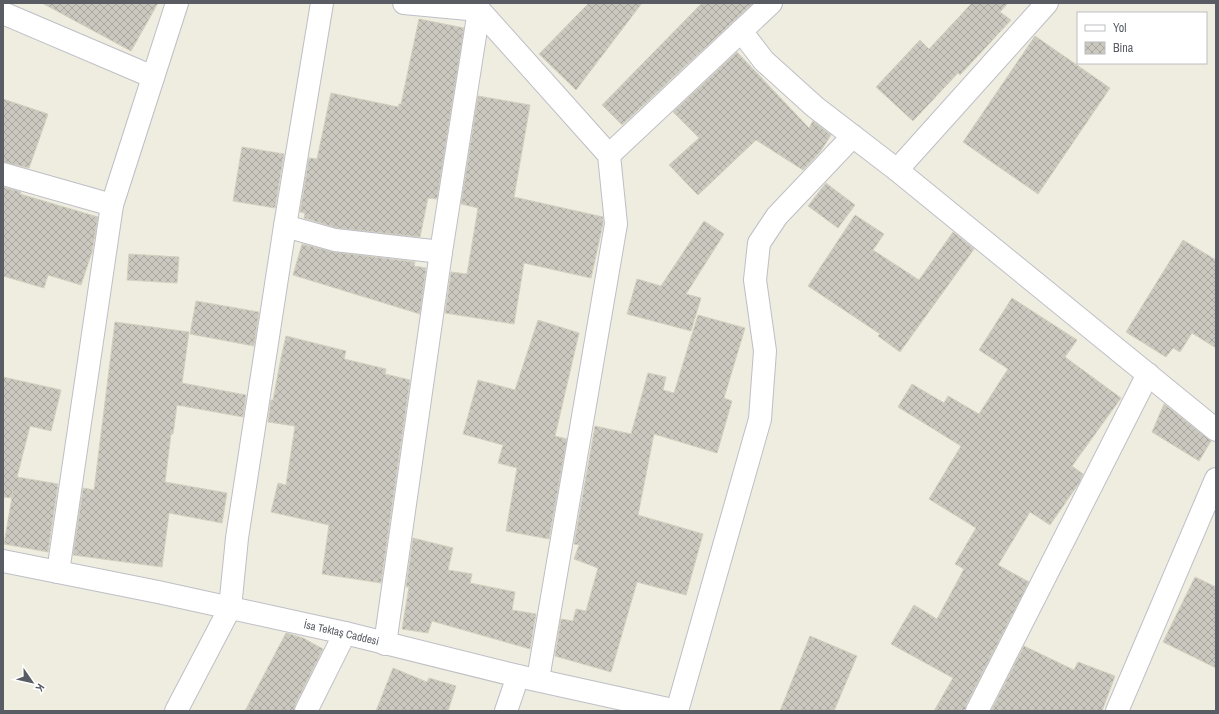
<svg xmlns="http://www.w3.org/2000/svg" width="1219" height="714" font-family="'Archivo Narrow',sans-serif">
	<style>
		.building { fill: url(#building-cross-hatch); stroke: #d3d0be }
		.lines { fill: none; stroke-linecap: round; stroke-linejoin: round }
		.minor-casing { stroke: #bebfc6; stroke-width: 24 }
		.minor { stroke: #fff; stroke-width: 22 }
		.labels { text-anchor: middle; dominant-baseline: central; stroke-width: 3; stroke-linejoin: round; paint-order: stroke }
		.street-label { font-size: 11px; fill: #595c63; stroke: #fff }
	</style>
	<defs>
		<pattern id="building-cross-hatch" width="8" height="8" patternUnits="userSpaceOnUse"><rect width="8" height="8" fill="#cbc9bf"/><path d="M0 0l8 8M0 8l8-8" fill="none" stroke="#a8a69f"/></pattern>
	</defs>
	<rect width="100%" height="100%" fill="#eeede0"/>
	<path class="building" d="M 42,3 L 158,3 L 131,51 Z
		M 589,3 L 642,3 L 576,90 L 539,54 Z
		M 702,3 L 753,3 L 622,125 L 602,105 Z
		M 972,3 L 1008,3 L 1000,12 L 1011,20 L 960,75 L 958,73 L 913,121 L 876,87 L 920,40 L 929,49 Z
		M 419,19 L 464,28 L 437,199 L 428,198 L 420,237 L 337,228 L 304,218 L 305,213 L 300,212 L 309,158 L 317,159 L 331,93 L 398,107 L 399,104 L 401,104 Z
		M 1035,36 L 1110,88 L 1038,194 L 963,142 Z
		M 737,52 L 809,128 L 813,121 L 831,135 L 820,152 L 803,170 L 756,140 L 698,195 L 669,165 L 699,138 L 673,112 Z
		M 478,96 L 530,105 L 514,197 L 603,217 L 603,224 L 591,278 L 524,263 L 514,324 L 445,313 L 451,272 L 467,274 L 478,208 L 461,204 Z
		M 3,99 L 48,114 L 29,168 L 3,162 Z
		M 242,147 L 284,154 L 275,208 L 233,201 Z
		M 826,183 L 855,205 L 838,228 L 808,206 Z
		M 3,187 L 21,192 L 20,194 L 98,217 L 92,252 L 81,285 L 48,275 L 44,288 L 3,276 Z
		M 855,215 L 884,234 L 873,250 L 919,280 L 953,232 L 974,249 L 900,352 L 878,336 L 880,334 L 808,286 Z
		M 704,221 L 724,234 L 686,294 L 701,298 L 691,331 L 627,314 L 637,279 L 661,286 Z
		M 1183,240 L 1216,260 L 1216,348 L 1192,333 L 1180,352 L 1173,348 L 1166,357 L 1126,332 Z
		M 302,244 L 334,252 L 415,262 L 414,266 L 426,268 L 420,314 L 293,275 Z
		M 129,254 L 179,257 L 177,283 L 127,280 Z
		M 1012,298 L 1077,340 L 1065,357 L 1121,398 L 1072,466 L 1083,474 L 1079,483 L 1050,525 L 1030,512 L 998,565 L 1029,582 L 966,705 L 965,711 L 934,711 L 953,678 L 891,644 L 914,605 L 937,619 L 964,569 L 955,564 L 976,528 L 929,499 L 961,446 L 898,407 L 912,384 L 944,403 L 948,396 L 979,414 L 1008,369 L 979,350 Z
		M 196,301 L 259,312 L 254,346 L 190,334 Z
		M 698,315 L 745,328 L 724,398 L 732,401 L 717,453 L 654,434 L 638,515 L 703,534 L 686,595 L 637,582 L 611,672 L 555,656 L 561,619 L 573,621 L 576,609 L 586,611 L 598,568 L 574,559 L 579,545 L 574,544 L 595,426 L 631,434 L 648,373 L 666,377 L 663,390 L 674,393 Z
		M 538,320 L 579,333 L 555,436 L 567,439 L 549,539 L 506,531 L 517,468 L 498,463 L 503,445 L 463,434 L 478,380 L 515,390 Z
		M 115,322 L 189,332 L 182,383 L 246,395 L 243,417 L 177,405 L 173,434 L 171,434 L 165,482 L 227,493 L 222,523 L 169,513 L 162,567 L 73,555 L 83,488 L 94,490 Z
		M 286,336 L 346,351 L 344,359 L 386,369 L 385,374 L 410,380 L 381,583 L 322,574 L 329,525 L 271,512 L 278,483 L 286,485 L 295,426 L 268,422 L 271,400 L 273,400 L 281,358 Z
		M 3,377 L 61,390 L 51,431 L 30,426 L 17,477 L 58,484 L 48,552 L 4,544 L 13,491 L 12,498 L 3,497 Z
		M 1164,404 L 1211,441 L 1199,461 L 1152,432 Z
		M 413,538 L 453,548 L 448,570 L 472,574 L 470,583 L 515,592 L 512,610 L 536,614 L 530,649 L 432,621 L 428,633 L 402,629 L 409,587 L 406,587 Z
		M 1195,577 L 1216,587 L 1216,668 L 1163,642 Z
		M 286,633 L 303,638 L 323,649 L 295,705 L 294,711 L 245,711 Z
		M 810,636 L 857,656 L 834,711 L 780,711 Z
		M 1024,646 L 1074,670 L 1078,662 L 1115,676 L 1102,711 L 991,711 Z
		M 393,668 L 427,682 L 429,678 L 456,686 L 448,711 L 376,711 Z"/>
	<g class="lines">
		<defs>
			<g id="minor">
				<path d="M 473,3 L 609,155 L 616,224 L 538,679"/>
				<path d="M 1047,3 L 897,170 L 1216,430"/>
				<path d="M 3,13 L 153,77"/>
				<path d="M 741,31 L 764,61 L 815,107 L 897,170"/>
				<path d="M 609,155 L 771,3"/>
				<path d="M 3,174 L 112,205"/>
				<path d="M 285,226 L 322,3"/>
				<path id="s1" d="M 3,561 L 158,592 L 345,633 L 518,676 L 677,711"/>
				<path d="M 58,572 L 112,205 L 177,3"/>
				<path d="M 385,644 L 441,252"/>
				<path d="M 176,711 L 230,608 L 237,538 L 285,226 L 335,240 L 441,252 L 479,10 L 404,3"/>
				<path d="M 306,711 L 345,633"/>
				<path d="M 506,711 L 518,676"/>
				<path d="M 677,711 L 760,419 L 765,351 L 755,280 L 759,243 L 777,216 L 853,136"/>
				<path d="M 977,711 L 1148,374"/>
				<path d="M 1117,711 L 1216,479"/>
			</g>
		</defs>
		<use href="#minor" class="minor-casing"/>
		<use href="#minor" class="minor"/>
	</g>
	<g class="labels">
		<g class="street-label">
			<text stroke="none"><textPath href="#s1" startOffset="346">İsa Tektaş Caddesi</textPath></text>
		</g>
	</g>
	<rect width="1219" height="714" fill="none" stroke="#595c63" stroke-width="8"/>
	<rect x="1077" y="12" width="130" height="52" fill="#ffffff" stroke="#bdbec1"/>
	<rect x="1085" y="25" width="20" height="6" fill="#ffffff" stroke="#bdbec1"/>
	<text x="1113" y="32" font-size="12" fill="#595c63">Yol</text>
	<rect x="1085" y="42" width="20" height="12" fill="url(#building-cross-hatch)" stroke="#bdbec1"/>
	<text x="1113" y="52" font-size="12" fill="#595c63">Bina</text>
	<g transform="translate(32 682) rotate(124)" stroke="#ffffff" stroke-width="3" paint-order="stroke">
	<path d="M0-3L7 15L0 10L-7 15Z" fill="#595c63"/>
	<text y="-6" font-size="11" font-weight="bold" text-anchor="middle" fill="#595c63">K</text>
	</g>
</svg>
